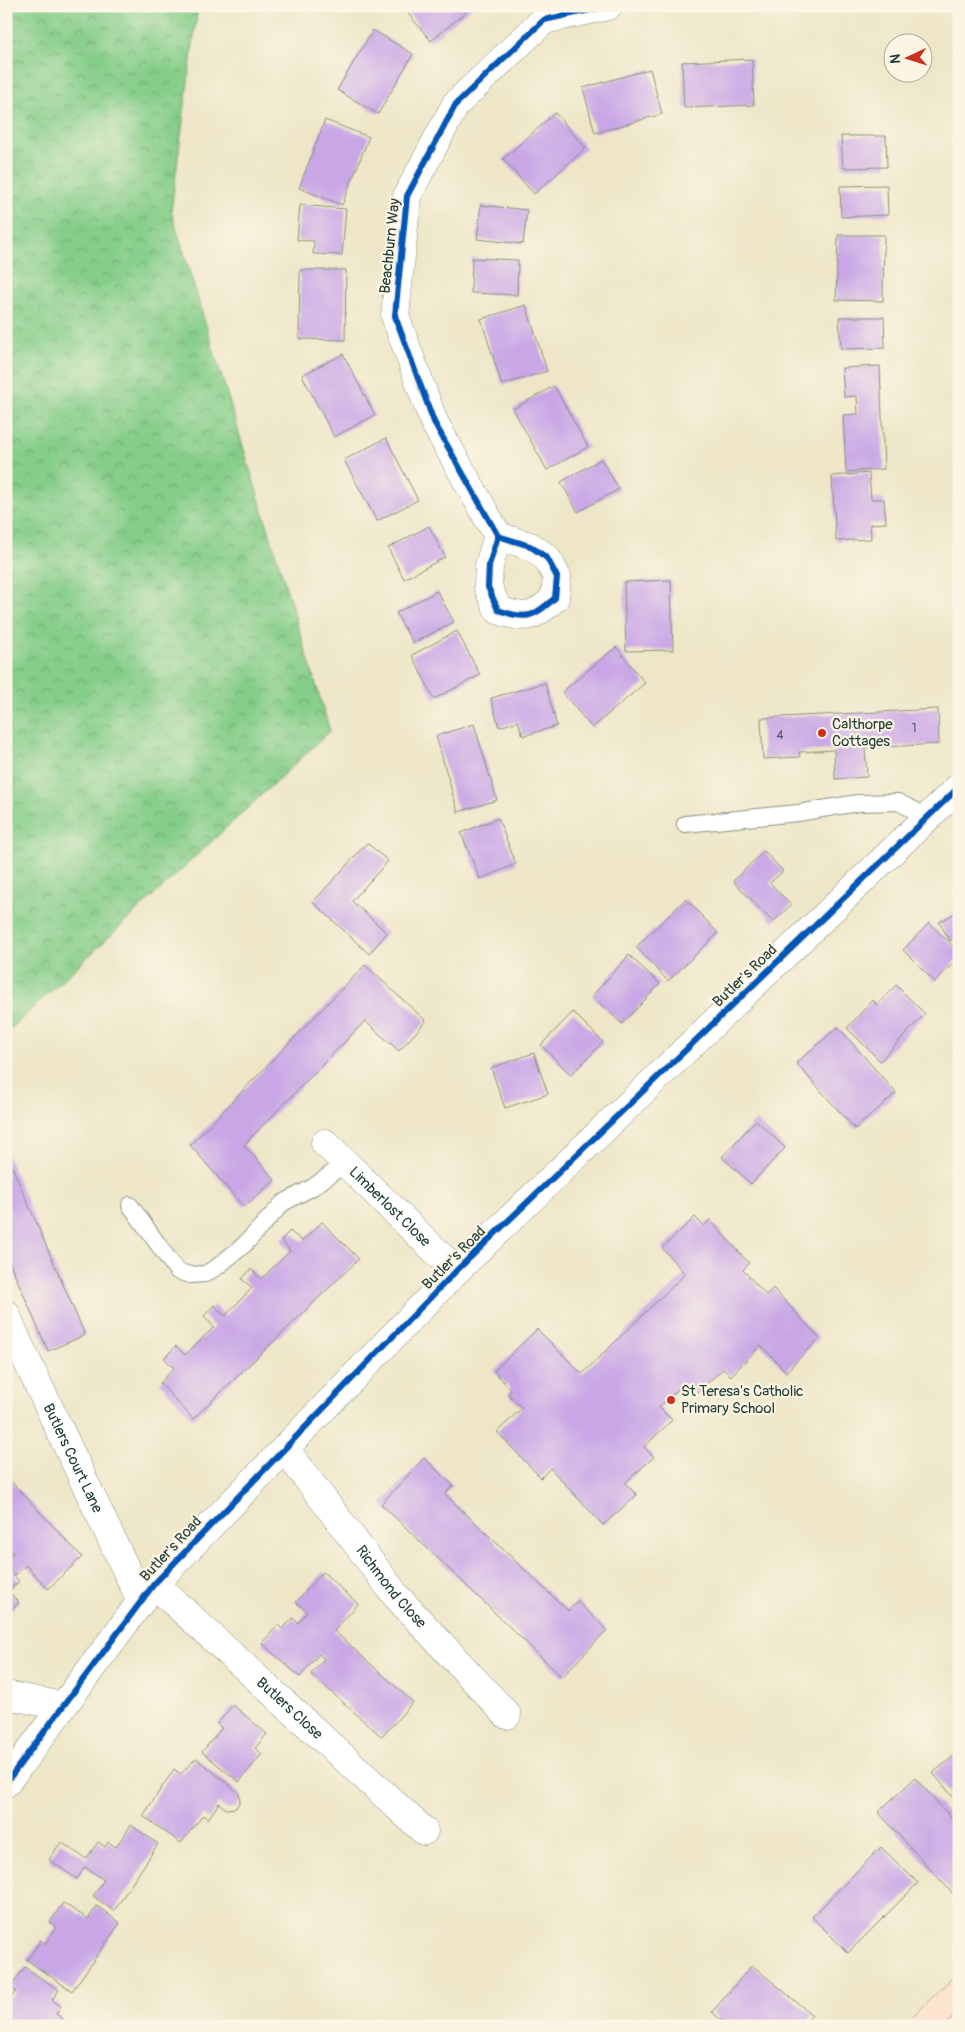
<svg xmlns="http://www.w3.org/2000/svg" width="965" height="2032" font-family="Pangolin,sans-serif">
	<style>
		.park { fill: url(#park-crowns); stroke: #52865e }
		.building { fill: #c9a7e6 }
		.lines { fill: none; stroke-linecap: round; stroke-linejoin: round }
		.lane-casing { stroke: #86927e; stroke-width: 18 }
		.street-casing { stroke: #86927e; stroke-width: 29 }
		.secondary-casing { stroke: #86927e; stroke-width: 29 }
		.lane { stroke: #fff; stroke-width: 16 }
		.street { stroke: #fff; stroke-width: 28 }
		.secondary { stroke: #fde4d1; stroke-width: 28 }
		.cycleway-casing { stroke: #fcf5e5; stroke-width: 9 }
		.cycleway { stroke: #0057b8; stroke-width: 6 }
		.poi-dot { fill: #c8321e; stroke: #fcf5e5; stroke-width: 2 }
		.labels { text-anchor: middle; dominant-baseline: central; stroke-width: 4.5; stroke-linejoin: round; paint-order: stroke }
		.number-label { font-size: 12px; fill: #4a5860 }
		.street-label { font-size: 15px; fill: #1f3d34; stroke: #fcf5e5 }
		.poi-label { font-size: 15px; fill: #1f3d34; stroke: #fcf5e5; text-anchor: start }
	</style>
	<defs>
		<pattern id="park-crowns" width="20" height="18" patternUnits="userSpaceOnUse" patternTransform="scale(1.25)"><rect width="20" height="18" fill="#85ce89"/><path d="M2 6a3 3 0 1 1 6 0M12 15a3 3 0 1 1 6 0" fill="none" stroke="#6ca871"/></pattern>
	</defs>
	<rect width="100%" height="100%" fill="#fcf5e5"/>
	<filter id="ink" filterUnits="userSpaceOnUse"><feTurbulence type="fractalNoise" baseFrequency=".02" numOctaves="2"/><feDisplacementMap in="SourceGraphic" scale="10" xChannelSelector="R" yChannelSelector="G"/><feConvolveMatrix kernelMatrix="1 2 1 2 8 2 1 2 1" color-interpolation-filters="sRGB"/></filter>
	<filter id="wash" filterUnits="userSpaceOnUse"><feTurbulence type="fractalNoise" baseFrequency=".0096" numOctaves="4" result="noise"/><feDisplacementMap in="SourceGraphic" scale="20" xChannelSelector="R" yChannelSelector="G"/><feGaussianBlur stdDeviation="1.12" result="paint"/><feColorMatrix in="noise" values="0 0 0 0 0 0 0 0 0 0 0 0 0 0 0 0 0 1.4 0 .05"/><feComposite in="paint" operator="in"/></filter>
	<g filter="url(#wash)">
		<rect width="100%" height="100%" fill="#eee6c7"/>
		<path class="park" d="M 6,6 L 198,6 L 171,211 L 330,731 L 6,1033 Z"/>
		<g id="blocks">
			<path class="building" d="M 402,6 L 473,6 L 431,41 Z
				M 373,30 L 413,54 L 378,114 L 337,90 Z
				M 752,59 L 754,105 L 684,108 L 682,62 Z
				M 650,69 L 662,114 L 595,133 L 583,88 Z
				M 555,113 L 586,148 L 534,194 L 503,159 Z
				M 325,120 L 369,137 L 342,205 L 299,188 Z
				M 841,136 L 886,136 L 887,167 L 843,168 Z
				M 887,185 L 888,215 L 841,217 L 840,186 Z
				M 300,205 L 346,209 L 342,255 L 313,254 L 314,241 L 297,240 Z
				M 481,205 L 527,210 L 523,244 L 477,239 Z
				M 838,235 L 884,235 L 883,301 L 836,300 Z
				M 472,258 L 518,260 L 517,295 L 471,293 Z
				M 300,270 L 346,270 L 345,340 L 299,339 Z
				M 526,305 L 547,371 L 502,385 L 481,319 Z
				M 839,317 L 884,317 L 885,348 L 841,349 Z
				M 343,354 L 375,415 L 334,437 L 302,375 Z
				M 880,366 L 884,469 L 846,472 L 843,415 L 858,414 L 857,396 L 844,397 L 842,368 Z
				M 554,386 L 588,447 L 547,470 L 513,409 Z
				M 386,438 L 418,500 L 377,521 L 344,460 Z
				M 601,459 L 619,489 L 578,512 L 561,482 Z
				M 869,473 L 871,499 L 884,499 L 886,523 L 870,524 L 871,539 L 836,541 L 832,476 Z
				M 429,526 L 445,557 L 404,579 L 388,548 Z
				M 671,580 L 673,650 L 626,651 L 624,582 Z
				M 437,591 L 454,622 L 413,643 L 396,613 Z
				M 457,631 L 480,675 L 434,699 L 412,655 Z
				M 616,647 L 645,683 L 592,728 L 562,692 Z
				M 545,683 L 557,726 L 523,736 L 518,721 L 499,727 L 491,698 Z
				M 938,709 L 939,744 L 865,748 L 867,777 L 835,779 L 834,750 L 799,752 L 800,757 L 763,759 L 761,718 Z
				M 474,724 L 497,800 L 458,812 L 436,736 Z
				M 498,818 L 516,864 L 480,879 L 461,833 Z
				M 367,843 L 388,861 L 352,901 L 387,933 L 369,954 L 313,902 Z
				M 764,851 L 783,871 L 770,883 L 791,905 L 773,922 L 733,881 Z
				M 686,899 L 718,933 L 668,981 L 636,947 Z
				M 957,912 L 959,915 L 959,937 L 950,941 L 939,922 Z
				M 929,923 L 959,952 L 959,957 L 935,982 L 903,950 Z
				M 629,955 L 660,984 L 622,1024 L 592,996 Z
				M 365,965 L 426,1021 L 399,1051 L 365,1021 L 244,1145 L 275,1180 L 244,1207 L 190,1145 Z
				M 896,985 L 925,1014 L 880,1061 L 847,1028 L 873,1000 L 877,1005 Z
				M 573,1012 L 603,1042 L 571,1075 L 541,1045 Z
				M 838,1027 L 896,1093 L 855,1129 L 796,1063 Z
				M 534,1053 L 548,1094 L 505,1108 L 491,1068 Z
				M 756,1120 L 785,1148 L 751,1184 L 722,1157 Z
				M 6,1153 L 85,1335 L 48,1351 L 6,1254 Z
				M 695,1217 L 704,1226 L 710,1220 L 749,1263 L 743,1270 L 766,1295 L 773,1288 L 819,1338 L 786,1372 L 761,1345 L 731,1376 L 723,1369 L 694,1395 L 684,1384 L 659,1407 L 672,1420 L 644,1447 L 654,1457 L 625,1483 L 637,1495 L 603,1525 L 550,1468 L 541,1478 L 497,1432 L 522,1408 L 508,1394 L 511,1390 L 494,1371 L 537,1329 L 582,1374 L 685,1274 L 662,1248 Z
				M 322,1222 L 359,1259 L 193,1419 L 160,1383 L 174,1368 L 164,1358 L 176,1346 L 185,1355 L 214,1327 L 204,1316 L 214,1305 L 225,1316 L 252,1288 L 242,1279 L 251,1269 L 261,1279 L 290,1251 L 281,1240 L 290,1231 L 302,1241 Z
				M 424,1458 L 453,1485 L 445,1494 L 568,1611 L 577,1601 L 607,1630 L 562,1677 L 381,1504 Z
				M 6,1476 L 82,1557 L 48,1589 L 26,1565 L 14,1576 L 19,1581 L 8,1591 L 19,1602 L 7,1614 L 6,1559 L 13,1552 L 6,1545 Z
				M 323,1572 L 358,1604 L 334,1631 L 413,1702 L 382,1737 L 311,1674 L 324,1659 L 319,1654 L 300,1677 L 262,1643 L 278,1625 L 282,1629 L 293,1618 L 298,1623 L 307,1612 L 296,1602 Z
				M 233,1705 L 267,1734 L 255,1748 L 262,1754 L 239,1782 L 202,1752 L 222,1728 L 217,1724 Z
				M 959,1752 L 959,1804 L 933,1773 Z
				M 196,1758 L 239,1793 L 240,1801 L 236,1808 L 226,1809 L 219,1803 L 208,1819 L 203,1815 L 181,1843 L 143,1816 L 174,1769 L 181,1774 Z
				M 915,1778 L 959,1826 L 959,1888 L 953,1894 L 878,1812 Z
				M 131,1825 L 158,1844 L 114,1911 L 93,1896 L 104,1880 L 85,1867 L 77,1879 L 49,1860 L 61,1842 L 86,1859 L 98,1842 L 105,1847 L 108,1842 L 116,1847 Z
				M 881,1847 L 918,1883 L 848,1953 L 812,1917 Z
				M 63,1903 L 88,1919 L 97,1906 L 120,1923 L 72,1991 L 27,1960 L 41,1940 L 45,1944 L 56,1927 L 50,1922 Z
				M 752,1965 L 812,2015 L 803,2026 L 728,2026 L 712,2012 Z
				M 25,1967 L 59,1990 L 52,2000 L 61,2006 L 56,2014 L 63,2019 L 58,2026 L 6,2026 L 6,1995 L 11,1998 L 16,1991 L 10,1987 Z"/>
		</g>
	</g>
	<g filter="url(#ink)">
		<use href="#blocks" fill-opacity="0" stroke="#86927e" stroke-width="1"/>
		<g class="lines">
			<defs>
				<path id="lane" d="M 685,824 L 798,813 L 858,803 L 898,802 L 928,817
					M 130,1205 L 177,1271 L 190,1275 L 205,1274 L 217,1267 L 244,1245 L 283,1203 L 313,1187 L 346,1163"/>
				<g id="street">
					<path d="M 498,536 L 489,565 L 488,587 L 498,610 C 527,620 532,618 555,598 L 557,577 L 547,558 L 530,546 L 498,536 L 434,422 L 395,316 L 407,196 L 456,104 L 544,20 L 608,6"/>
					<path id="s1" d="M 325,1143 L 456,1271"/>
					<path id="s2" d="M 6,1314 L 16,1338 L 141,1601"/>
					<path id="s3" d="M 285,1449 L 397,1597 L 507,1715"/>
					<path id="s4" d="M 154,1584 L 424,1831"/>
					<path d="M 6,1695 L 63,1706"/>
					<path d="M 6,1783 L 154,1584 L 456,1271 L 959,787"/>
				</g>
				<path id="secondary" d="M 924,2026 L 959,1991"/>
			</defs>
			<use href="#lane" class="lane-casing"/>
			<use href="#street" class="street-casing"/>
			<use href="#secondary" class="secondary-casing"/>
			<use href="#lane" class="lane"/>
			<use href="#street" class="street"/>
			<use href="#secondary" class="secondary"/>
			<defs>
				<path id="cycleway" d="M 498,536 L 489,565 L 488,587 L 498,610 C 527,620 532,618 555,598 L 557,577 L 547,558 L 530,546 L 498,536 L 434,422 L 395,316 L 407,196 L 456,104 L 544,20 L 608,6
					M 6,1783 L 154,1584 L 456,1271 L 959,787"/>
			</defs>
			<use href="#cycleway" class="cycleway-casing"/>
			<use href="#cycleway" class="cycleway"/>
		</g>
	</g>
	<g class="poi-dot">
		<circle cx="822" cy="733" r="5"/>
		<circle cx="671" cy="1400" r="5"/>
	</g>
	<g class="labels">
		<g class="number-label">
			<text x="914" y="728">1</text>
			<text x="780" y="735">4</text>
		</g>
		<g class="street-label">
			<text transform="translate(390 246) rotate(-84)">Beachburn Way</text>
			<text transform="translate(745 976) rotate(-44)">Butler's Road</text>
			<text stroke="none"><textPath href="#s1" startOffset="91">Limberlost Close</textPath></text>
			<text transform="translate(454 1258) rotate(-45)">Butler's Road</text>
			<text stroke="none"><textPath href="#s2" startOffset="159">Butlers Court Lane</textPath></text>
			<text transform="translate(171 1549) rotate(-47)">Butler's Road</text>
			<text stroke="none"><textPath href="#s3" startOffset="174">Richmond Close</textPath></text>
			<text stroke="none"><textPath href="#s4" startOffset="184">Butlers Close</textPath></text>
		</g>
		<g class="poi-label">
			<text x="832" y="724">Calthorpe<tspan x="832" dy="17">Cottages</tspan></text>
			<text x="681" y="1391">St Teresa's Catholic<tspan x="681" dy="17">Primary School</tspan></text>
		</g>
	</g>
	<rect width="965" height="2032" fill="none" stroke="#fcf5e5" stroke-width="25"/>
	<g transform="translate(908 58) rotate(266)"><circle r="24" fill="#fcf5e5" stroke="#a4ab9e"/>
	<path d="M0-4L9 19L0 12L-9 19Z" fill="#c8321e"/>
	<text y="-8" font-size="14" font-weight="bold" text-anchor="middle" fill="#1f3d34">N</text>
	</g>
</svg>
